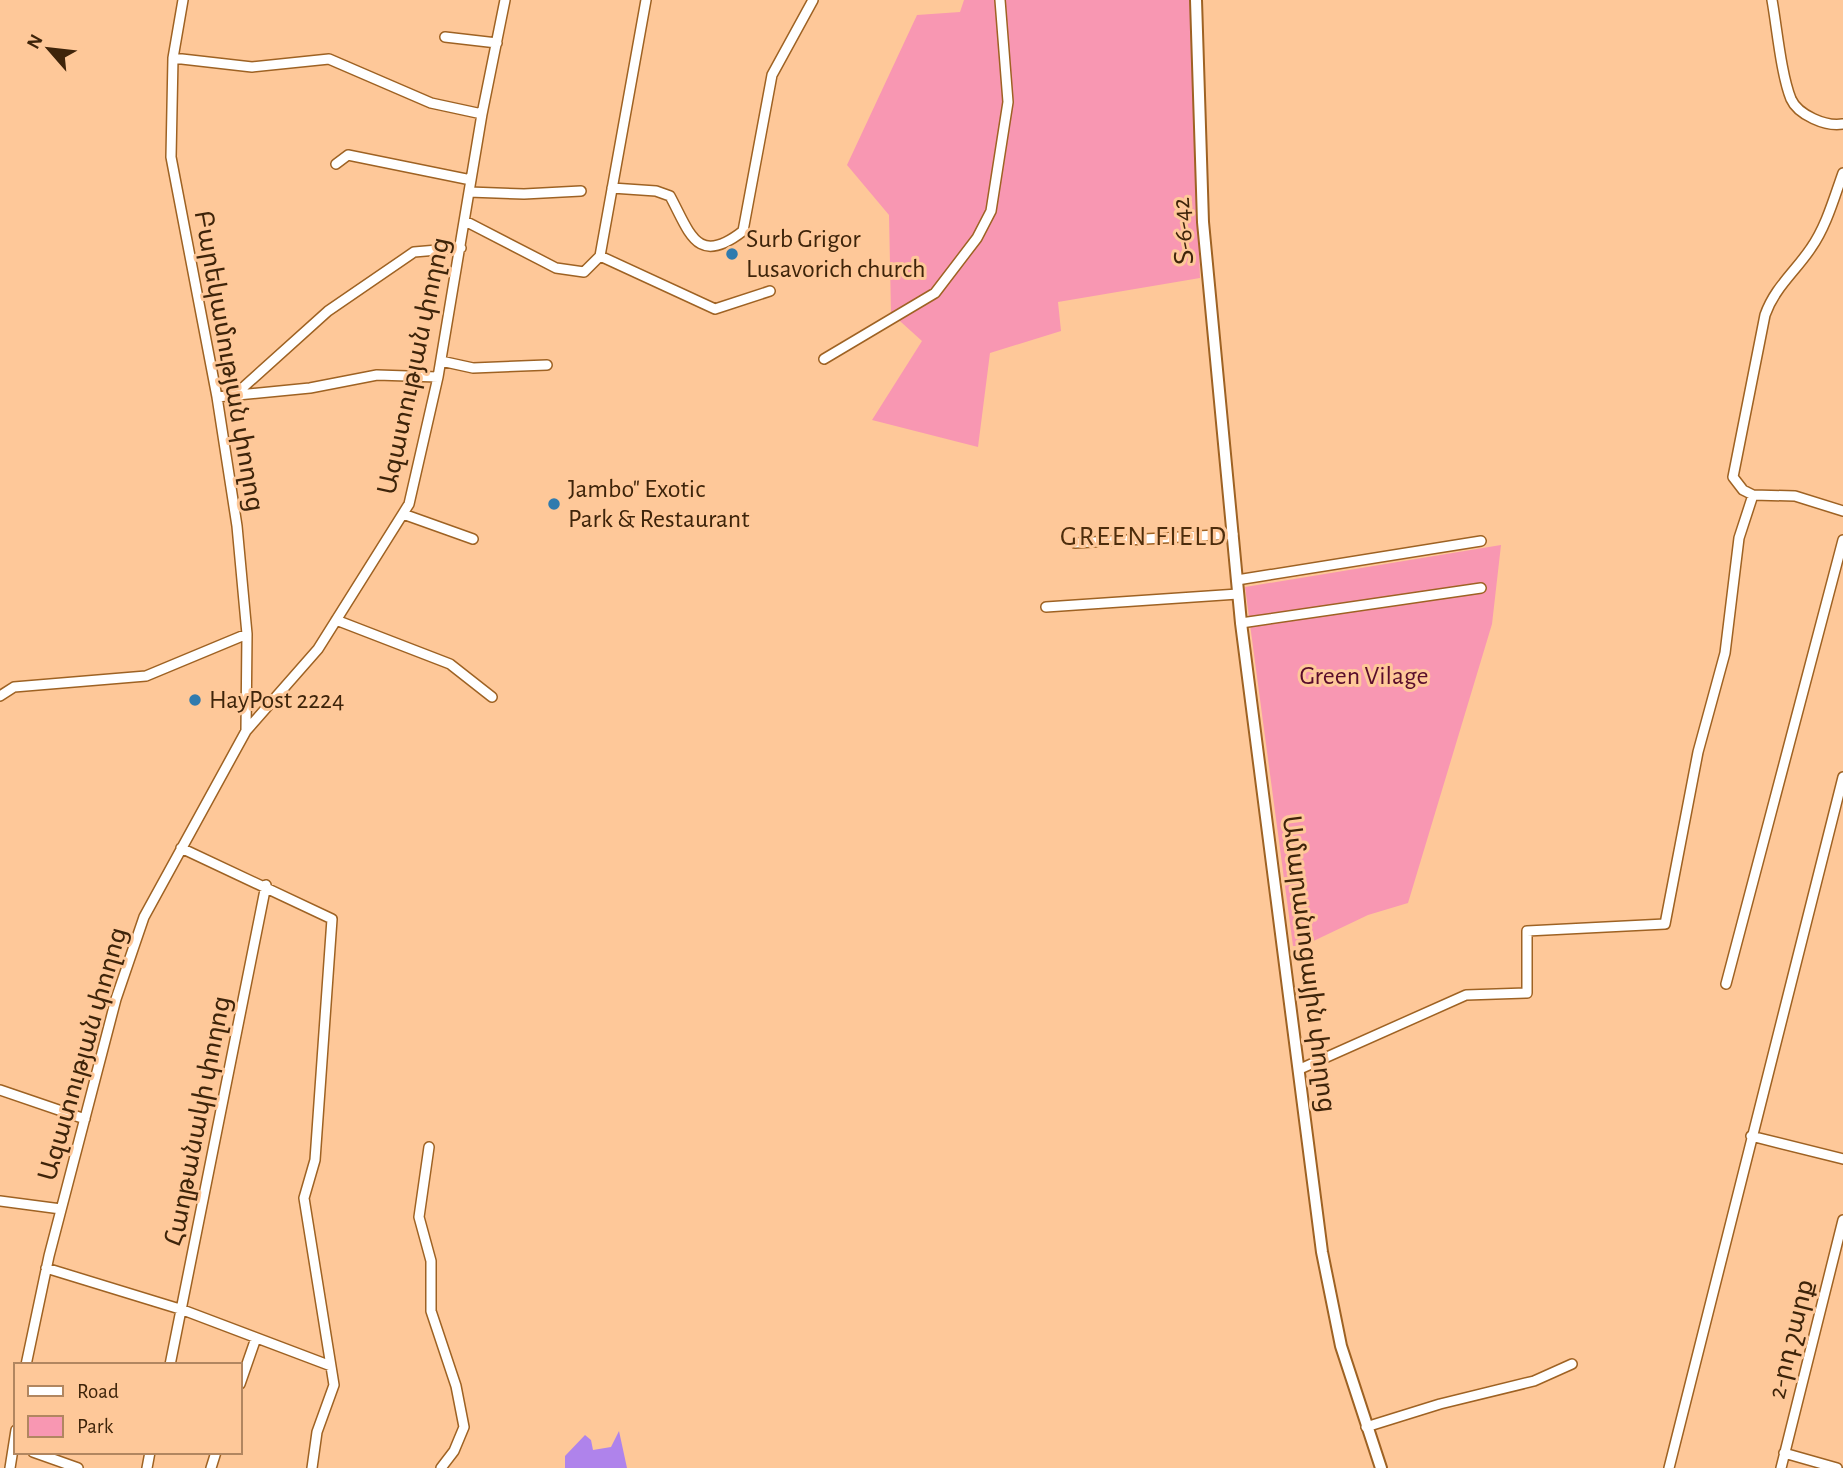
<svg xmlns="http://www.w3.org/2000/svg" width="1843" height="1468" font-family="'Alegreya Sans','Noto Sans Armenian',sans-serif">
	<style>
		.green { fill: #f897b2 }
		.water { fill: #af83eb }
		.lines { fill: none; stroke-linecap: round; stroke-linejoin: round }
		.minor-casing { stroke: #9e6223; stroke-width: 12 }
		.major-casing { stroke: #9e6223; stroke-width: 14 }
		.minor { stroke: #fff; stroke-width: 9 }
		.major { stroke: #fff; stroke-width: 10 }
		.poi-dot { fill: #307bae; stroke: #fec899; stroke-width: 2.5 }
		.labels { text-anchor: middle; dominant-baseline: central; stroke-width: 6; stroke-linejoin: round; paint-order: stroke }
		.street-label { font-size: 26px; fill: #3e240a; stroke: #fec899 }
		.poi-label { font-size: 26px; fill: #3e240a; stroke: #fec899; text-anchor: start }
		.park-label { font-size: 26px; fill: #580c2b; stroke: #fec899 }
		.neighbourhood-label { font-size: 28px; letter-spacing: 2px; fill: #4d2d0c; stroke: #fec899 }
	</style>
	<rect width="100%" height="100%" fill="#fec899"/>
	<path class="green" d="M 964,0 L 1190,0 L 1200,278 L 1058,302 L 1061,331 L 990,353 L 978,447 L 872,420 L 922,341 L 891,313 L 889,215 L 847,165 L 917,15 L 960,12 Z
		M 1501,545 L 1492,624 L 1408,903 L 1368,915 L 1303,946 L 1293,946 L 1245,587 Z"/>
	<path class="water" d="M 619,1431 L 627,1468 L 565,1468 L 565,1456 L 585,1435 L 591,1440 L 593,1450 L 611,1447 Z"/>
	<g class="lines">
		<defs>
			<path id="minor" d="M 183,0 L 173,58 L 171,157 L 217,397 L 237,526 L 247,634 L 246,731
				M 1772,0 C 1777,28 1781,74 1791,99 C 1798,115 1826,127 1843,124
				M 445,37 L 497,43
				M 173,58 L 252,67 L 329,59 L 431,103 L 482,114
				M 336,164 L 348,155 L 471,180
				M 612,188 L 656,191 L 670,196 C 690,233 697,267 743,231 L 772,75 L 813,0
				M 469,192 L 524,194 L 581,191
				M 465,221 L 556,268 L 584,272 L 600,256
				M 600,256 L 646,0
				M 600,256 L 715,309 L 770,291
				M 824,359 L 935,293 L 977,238 L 991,211 L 1008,102 L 1000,0
				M 441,361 L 473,368 L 547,365
				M 238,392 L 328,311 L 414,252 L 461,248
				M 217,397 L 310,388 L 377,375 L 438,377
				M 1753,495 L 1743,490 L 1733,477 L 1765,315 C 1775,287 1795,272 1811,248 C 1826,227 1834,198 1843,173
				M 403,514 L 473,539
				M 1075,543 L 1233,534
				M 1237,580 L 1481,541
				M 1046,607 L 1238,594
				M 336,620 L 450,664 L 492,697
				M 1241,623 L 1481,588
				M 0,696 L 14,687 L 146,676 L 247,634
				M 181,848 L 332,919 L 315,1160 L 304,1198 L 334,1385 L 317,1432 L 312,1468
				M 1726,984 L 1843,540
				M 1300,1069 L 1466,995 L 1527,993 L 1527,931 L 1665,924 L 1698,752 L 1725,653 L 1739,538 L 1753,495 L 1795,496 L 1843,511
				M 0,1090 L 85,1119
				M 1751,1136 L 1843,1159
				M 429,1147 L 419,1217 L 431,1261 L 431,1311 L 456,1386 L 464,1427 L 454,1451 L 441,1468
				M 0,1201 L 61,1209
				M 46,1268 L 183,1310 L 331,1366
				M 26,1365 L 49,1256 L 116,999 L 144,917 L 246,731 L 318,649 L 409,504 L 438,377 L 482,114 L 505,0
				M 170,1365 L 266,885
				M 240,1384 L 256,1338
				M 1366,1427 L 1440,1404 L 1534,1381 L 1572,1364
				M 33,1452 L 78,1468
				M 1784,1453 L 1837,1468
				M 10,1468 L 16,1430
				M 147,1468 L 150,1452
				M 211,1468 L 216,1452
				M 1669,1468 L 1843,777
				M 1781,1468 L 1843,1220"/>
			<path id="major" d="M 1196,0 L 1203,222 L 1241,623 L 1322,1252 L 1341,1346 L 1381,1468"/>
		</defs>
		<use href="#minor" class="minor-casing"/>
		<use href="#major" class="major-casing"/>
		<use href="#minor" class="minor"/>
		<use href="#major" class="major"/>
	</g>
	<g class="poi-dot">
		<circle cx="732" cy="254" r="7"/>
		<circle cx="554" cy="504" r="7"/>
		<circle cx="195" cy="700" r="7"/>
	</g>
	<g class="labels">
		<g class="street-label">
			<text transform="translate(1183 231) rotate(-94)">Տ-6-42</text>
			<text transform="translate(229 361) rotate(80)">Բարեկամության փողոց</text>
			<text transform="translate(414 366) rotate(-78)">Ազատության փողոց</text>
			<text transform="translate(1309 964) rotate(83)">Ամարանոցային փողոց</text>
			<text transform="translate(83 1054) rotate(-74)">Ազատության փողոց</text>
			<text transform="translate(198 1121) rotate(-79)">Հաղթանակի փողոց</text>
			<text transform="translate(1791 1339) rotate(-76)">2-րդ շարք</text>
		</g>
		<g class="poi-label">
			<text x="746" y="239">Surb Grigor<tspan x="746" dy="30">Lusavorich church</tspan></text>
			<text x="568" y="489">Jambo" Exotic<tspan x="568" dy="30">Park &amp; Restaurant</tspan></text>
			<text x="209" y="700">HayPost 2224</text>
		</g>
		<g class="park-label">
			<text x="1364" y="676">Green Vilage</text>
		</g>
		<g class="neighbourhood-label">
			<text x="1144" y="537">GREEN FIELD</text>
		</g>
	</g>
	<rect x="14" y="1363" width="228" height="91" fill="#fec899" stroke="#b18660" stroke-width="2"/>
	<rect x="28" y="1386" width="35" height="10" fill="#ffffff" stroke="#b18660" stroke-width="2"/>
	<text x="77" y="1398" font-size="21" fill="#3e240a">Road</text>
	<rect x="28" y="1416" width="35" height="21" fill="#f897b2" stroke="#b18660" stroke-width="2"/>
	<text x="77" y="1433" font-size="21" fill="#3e240a">Park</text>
	<g transform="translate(49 49) rotate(298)" stroke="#fec899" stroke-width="5" paint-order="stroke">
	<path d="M0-5L12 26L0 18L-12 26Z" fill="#3e240a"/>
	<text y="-10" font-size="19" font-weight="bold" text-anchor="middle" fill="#3e240a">N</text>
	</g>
</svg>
